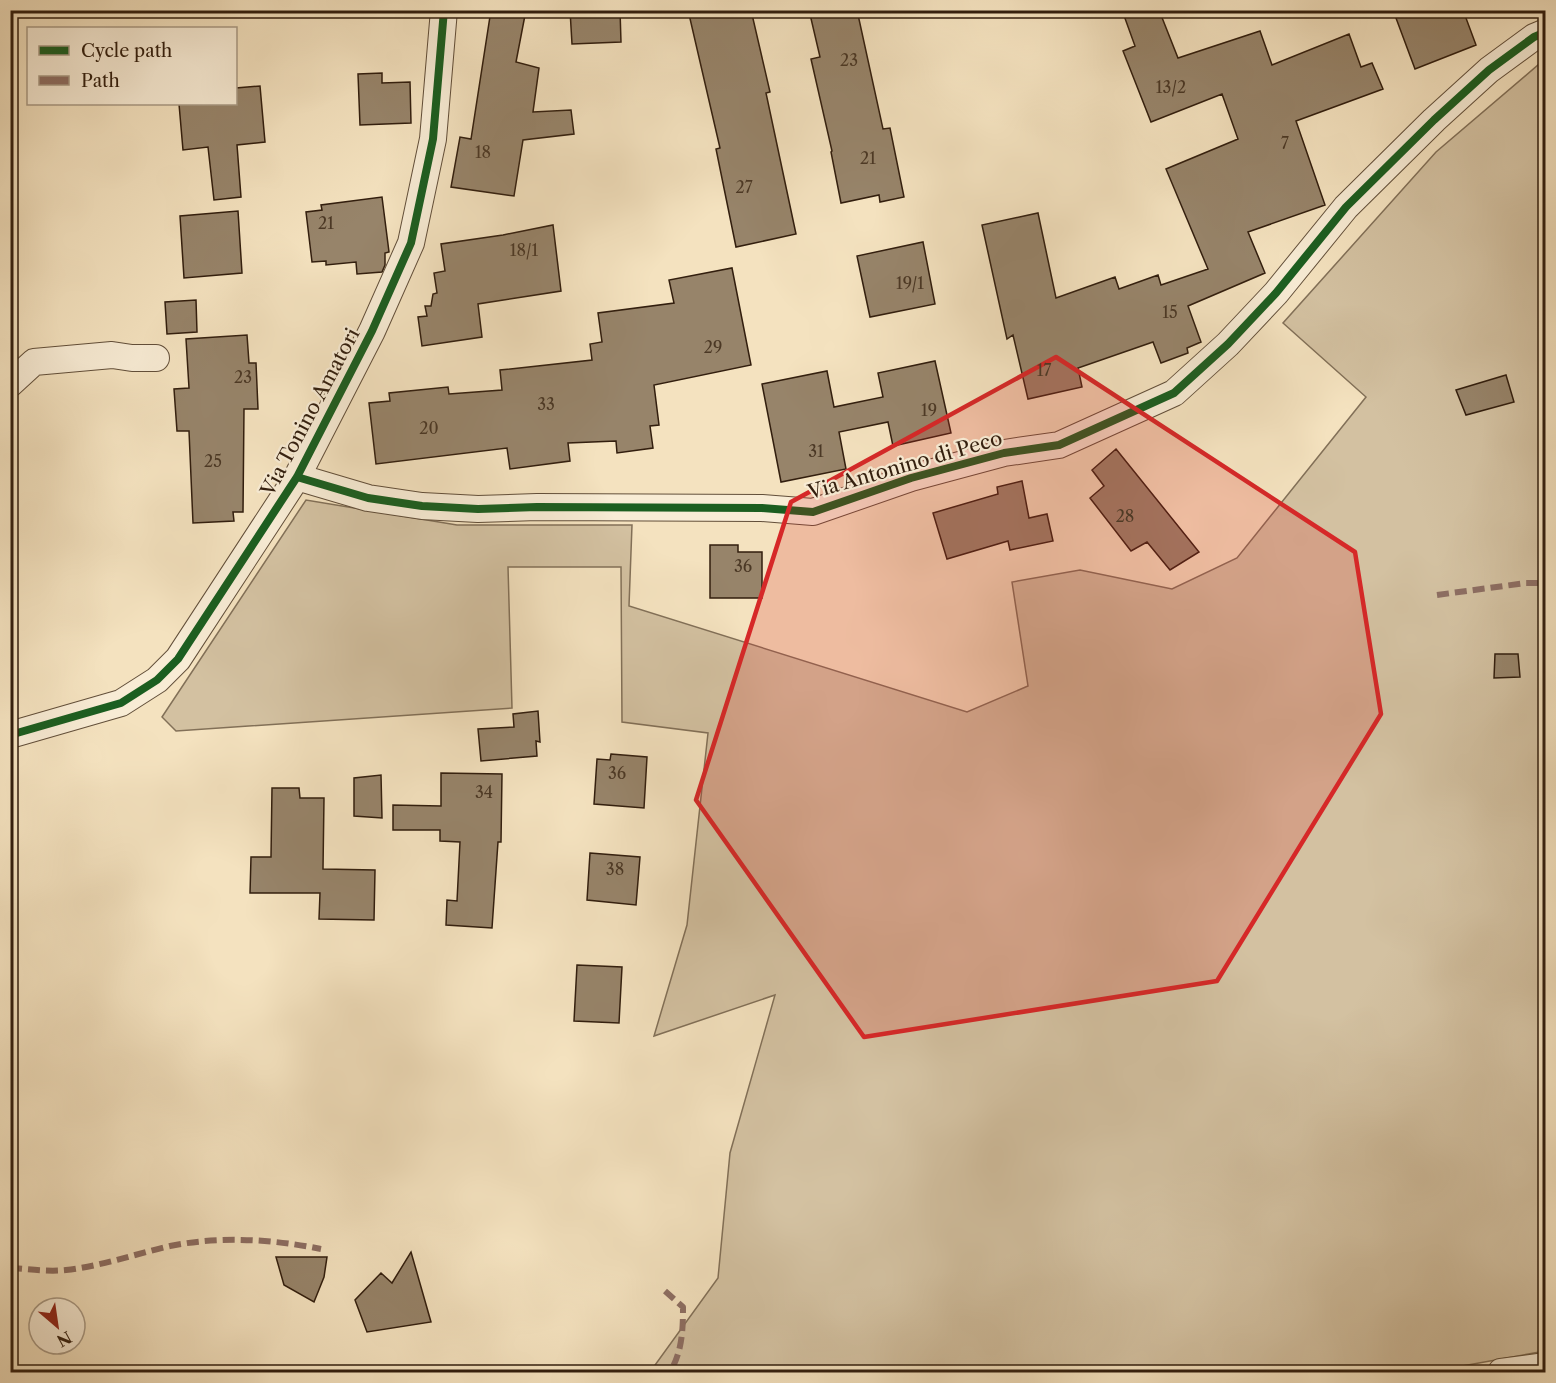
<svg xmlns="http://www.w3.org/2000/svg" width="1556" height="1383" font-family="'Libre Caslon Text',serif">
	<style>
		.green { fill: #d3c1a1; stroke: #827058; stroke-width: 1.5 }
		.building { fill: #97846a; stroke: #321e0e; stroke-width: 1.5 }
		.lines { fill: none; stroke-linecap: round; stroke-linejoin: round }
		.street-casing { stroke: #624f3a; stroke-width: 28 }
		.street { stroke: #f8ecd5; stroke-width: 26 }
		.quiet { stroke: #8d6e63; stroke-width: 6; stroke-dasharray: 12 6; stroke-linecap: butt }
		.cycleway-casing { stroke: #f8ecd5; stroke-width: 11 }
		.cycleway { stroke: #1b5e20; stroke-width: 8 }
		.marked { fill: #d62828; fill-opacity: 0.2; stroke: #d62828; stroke-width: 4.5; stroke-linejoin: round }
		.labels { text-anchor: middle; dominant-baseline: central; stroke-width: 4.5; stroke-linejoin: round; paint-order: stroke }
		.number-label { font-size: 16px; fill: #4b3825 }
		.street-label { font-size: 20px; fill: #321e0e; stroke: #f8ecd5 }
	</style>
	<rect width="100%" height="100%" fill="#f4e2bf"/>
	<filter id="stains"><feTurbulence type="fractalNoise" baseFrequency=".00333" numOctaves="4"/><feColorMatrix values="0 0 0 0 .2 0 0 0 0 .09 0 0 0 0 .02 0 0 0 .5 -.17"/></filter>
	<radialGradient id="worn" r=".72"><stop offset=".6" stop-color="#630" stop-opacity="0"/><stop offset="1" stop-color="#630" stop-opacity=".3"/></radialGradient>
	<path class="green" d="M 1545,59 L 1545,1351 L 1429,1372 L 650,1372 L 718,1278 L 730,1153 L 775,995 L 654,1036 L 687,925 L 708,733 L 622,722 L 621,567 L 508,567 L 512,708 L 176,731 L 162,717 L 306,500 L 457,525 L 632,525 L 629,606 L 967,712 L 1028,686 L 1012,582 L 1080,570 L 1172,589 L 1237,558 L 1366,397 L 1283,323 L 1436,152 Z"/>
	<path class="building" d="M 491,10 L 526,10 L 516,62 L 539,68 L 533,112 L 571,110 L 574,134 L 523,140 L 514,196 L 451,187 L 460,137 L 471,139 Z
		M 570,10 L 620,10 L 621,42 L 572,44 Z
		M 688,10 L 751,10 L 770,92 L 766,93 L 796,234 L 736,247 L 716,149 L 720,148 Z
		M 809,10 L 857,10 L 883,129 L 890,128 L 904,197 L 880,202 L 879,195 L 841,203 L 831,152 L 832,151 L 811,59 L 820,57 Z
		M 1122,10 L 1159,10 L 1178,58 L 1260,31 L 1272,65 L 1349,34 L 1361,67 L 1372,63 L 1383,89 L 1296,121 L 1325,205 L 1248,232 L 1265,273 L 1188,306 L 1201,342 L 1187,348 L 1188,353 L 1161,363 L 1153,342 L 1078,368 L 1082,387 L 1028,399 L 1013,335 L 1007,339 L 982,225 L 1038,213 L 1056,298 L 1115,277 L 1119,289 L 1158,275 L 1161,285 L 1208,269 L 1166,169 L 1238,139 L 1222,94 L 1151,122 L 1123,51 L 1135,46 Z
		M 1393,10 L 1463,10 L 1476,45 L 1415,69 Z
		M 382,73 L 382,83 L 410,82 L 411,123 L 360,125 L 358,74 Z
		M 260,86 L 265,142 L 237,145 L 241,197 L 214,200 L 208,147 L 183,150 L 179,104 L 236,104 L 236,88 Z
		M 382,197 L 389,252 L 385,253 L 385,265 L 382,272 L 357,274 L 356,262 L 326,265 L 326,261 L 312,262 L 306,212 L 322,210 L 321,205 Z
		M 238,211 L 242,273 L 184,278 L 180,216 Z
		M 553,225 L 561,291 L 478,304 L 482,337 L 422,346 L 418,317 L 427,316 L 425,306 L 431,306 L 433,294 L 437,293 L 434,273 L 445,271 L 441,244 L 503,235 Z
		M 923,242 L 935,304 L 870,317 L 857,256 Z
		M 732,268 L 751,365 L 654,385 L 659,425 L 650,426 L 653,448 L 617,453 L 616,441 L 568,443 L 570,461 L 510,469 L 507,448 L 376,464 L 369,403 L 390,401 L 389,393 L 448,387 L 449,394 L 502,390 L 500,370 L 592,360 L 590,344 L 602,342 L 598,313 L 674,303 L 669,280 Z
		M 196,300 L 197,332 L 167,334 L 165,302 Z
		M 247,335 L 249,363 L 256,363 L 258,409 L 244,409 L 243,512 L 233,512 L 234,521 L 193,523 L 189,431 L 177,431 L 174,389 L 189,388 L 186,339 Z
		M 935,361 L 951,433 L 893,446 L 888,422 L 839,432 L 846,469 L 781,482 L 762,384 L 827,371 L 834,407 L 883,397 L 878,373 Z
		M 1506,375 L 1514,402 L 1466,415 L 1456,390 Z
		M 1116,449 L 1199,552 L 1170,570 L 1147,542 L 1131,551 L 1090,498 L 1104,486 L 1092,470 Z
		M 1022,481 L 1029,518 L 1047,514 L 1053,541 L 1010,550 L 1008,541 L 947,559 L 933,513 L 998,494 L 997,487 Z
		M 710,545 L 738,545 L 738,552 L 762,552 L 762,598 L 710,598 Z
		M 1495,654 L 1518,654 L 1520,677 L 1494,678 Z
		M 538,711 L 540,742 L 536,741 L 537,756 L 481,761 L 478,729 L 514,727 L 513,714 Z
		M 611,754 L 647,757 L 644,808 L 594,804 L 597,759 L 610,760 Z
		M 441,773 L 502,774 L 501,842 L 498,842 L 492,928 L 446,925 L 447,900 L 457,901 L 460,842 L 440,841 L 440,830 L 393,830 L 393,805 L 441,806 Z
		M 381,775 L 382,818 L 354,816 L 354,778 Z
		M 272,788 L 299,788 L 300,798 L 324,798 L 323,869 L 375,870 L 374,920 L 319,919 L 320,893 L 250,893 L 251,857 L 271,857 Z
		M 590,853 L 640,857 L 636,905 L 587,900 Z
		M 577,965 L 622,967 L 619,1023 L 574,1021 Z
		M 411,1252 L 431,1322 L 367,1332 L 355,1300 L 381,1273 L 392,1283 Z
		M 276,1257 L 327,1257 L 324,1277 L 314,1302 L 284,1285 Z"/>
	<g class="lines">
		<defs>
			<path id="street" d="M 10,384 L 34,362 L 112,355 L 132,358 L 156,358
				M 297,477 L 368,498 L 422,506 L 478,509 L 537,507 L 762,508 L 813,512 L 911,478 L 1004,453 L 1059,445 L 1174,393 L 1228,344 L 1276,293 L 1346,207 L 1434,120 L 1489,70 L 1534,37 L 1546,32
				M 10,735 L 121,703 L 157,680 L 178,659 L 297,477 L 372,331 L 411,243 L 433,139 L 444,10
				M 1501,1372 L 1546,1366"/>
		</defs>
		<use href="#street" class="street-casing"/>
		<use href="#street" class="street"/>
		<path class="quiet" d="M 1437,595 L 1526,583 L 1546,583
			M 10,1268 C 29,1269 48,1272 66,1270 C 102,1266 135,1254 170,1246 C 220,1236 271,1239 321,1249
			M 665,1291 L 683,1307 C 683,1331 682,1352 670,1372"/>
		<defs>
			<path id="cycleway" d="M 297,477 L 368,498 L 422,506 L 478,509 L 537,507 L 762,508 L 813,512 L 911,478 L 1004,453 L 1059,445 L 1174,393 L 1228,344 L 1276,293 L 1346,207 L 1434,120 L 1489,70 L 1534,37 L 1546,32
				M 10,735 L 121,703 L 157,680 L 178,659 L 297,477 L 372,331 L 411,243 L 433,139 L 444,10"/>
		</defs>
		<use href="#cycleway" class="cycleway-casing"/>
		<use href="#cycleway" class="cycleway"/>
	</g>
	<path class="marked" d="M 1056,357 L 1355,552 L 1381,714 L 1217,981 L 864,1037 L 696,800 L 791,502 Z"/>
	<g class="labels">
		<g class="number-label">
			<text x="849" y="60">23</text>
			<text x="1171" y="87">13/2</text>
			<text x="1285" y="143">7</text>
			<text x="483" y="152">18</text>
			<text x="868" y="158">21</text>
			<text x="744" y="187">27</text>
			<text x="326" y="223">21</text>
			<text x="524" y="250">18/1</text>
			<text x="910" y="283">19/1</text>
			<text x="1170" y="312">15</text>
			<text x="713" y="347">29</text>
			<text x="1044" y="370">17</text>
			<text x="243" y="377">23</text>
			<text x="546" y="404">33</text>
			<text x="929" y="410">19</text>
			<text x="429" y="428">20</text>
			<text x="816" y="451">31</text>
			<text x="213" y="461">25</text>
			<text x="1125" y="516">28</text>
			<text x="743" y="566">36</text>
			<text x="617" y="773">36</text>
			<text x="484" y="792">34</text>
			<text x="615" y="869">38</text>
		</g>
		<g class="street-label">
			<text transform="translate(310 412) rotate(-62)">Via Tonino Amatori</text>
			<text transform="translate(905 465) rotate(-16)">Via Antonino di Peco</text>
		</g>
	</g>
	<rect width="1556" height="1383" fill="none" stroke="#f4e2bf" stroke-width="36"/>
	<rect x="12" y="12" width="1532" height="1359" fill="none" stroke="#321e0e" stroke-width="3"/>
	<rect x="18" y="18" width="1520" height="1347" fill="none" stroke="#321e0e" stroke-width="1.5"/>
	<rect x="27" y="27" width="210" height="78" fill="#f8ecd5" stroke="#a99a85" stroke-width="1.5"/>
	<rect x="39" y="46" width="30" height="9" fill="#1b5e20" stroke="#a99a85" stroke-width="1.5"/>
	<text x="81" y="57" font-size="18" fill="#321e0e">Cycle path</text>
	<rect x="39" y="76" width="30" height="9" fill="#8d6e63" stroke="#a99a85" stroke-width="1.5"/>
	<text x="81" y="87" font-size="18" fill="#321e0e">Path</text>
	<g transform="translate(57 1326) rotate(151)"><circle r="28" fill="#f8ecd5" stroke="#a99a85" stroke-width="1.5"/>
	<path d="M0-4.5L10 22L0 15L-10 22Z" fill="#8f2418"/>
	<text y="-9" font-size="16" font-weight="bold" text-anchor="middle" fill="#321e0e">N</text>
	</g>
	<rect width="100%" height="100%" filter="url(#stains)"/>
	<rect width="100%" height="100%" fill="url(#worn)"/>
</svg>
